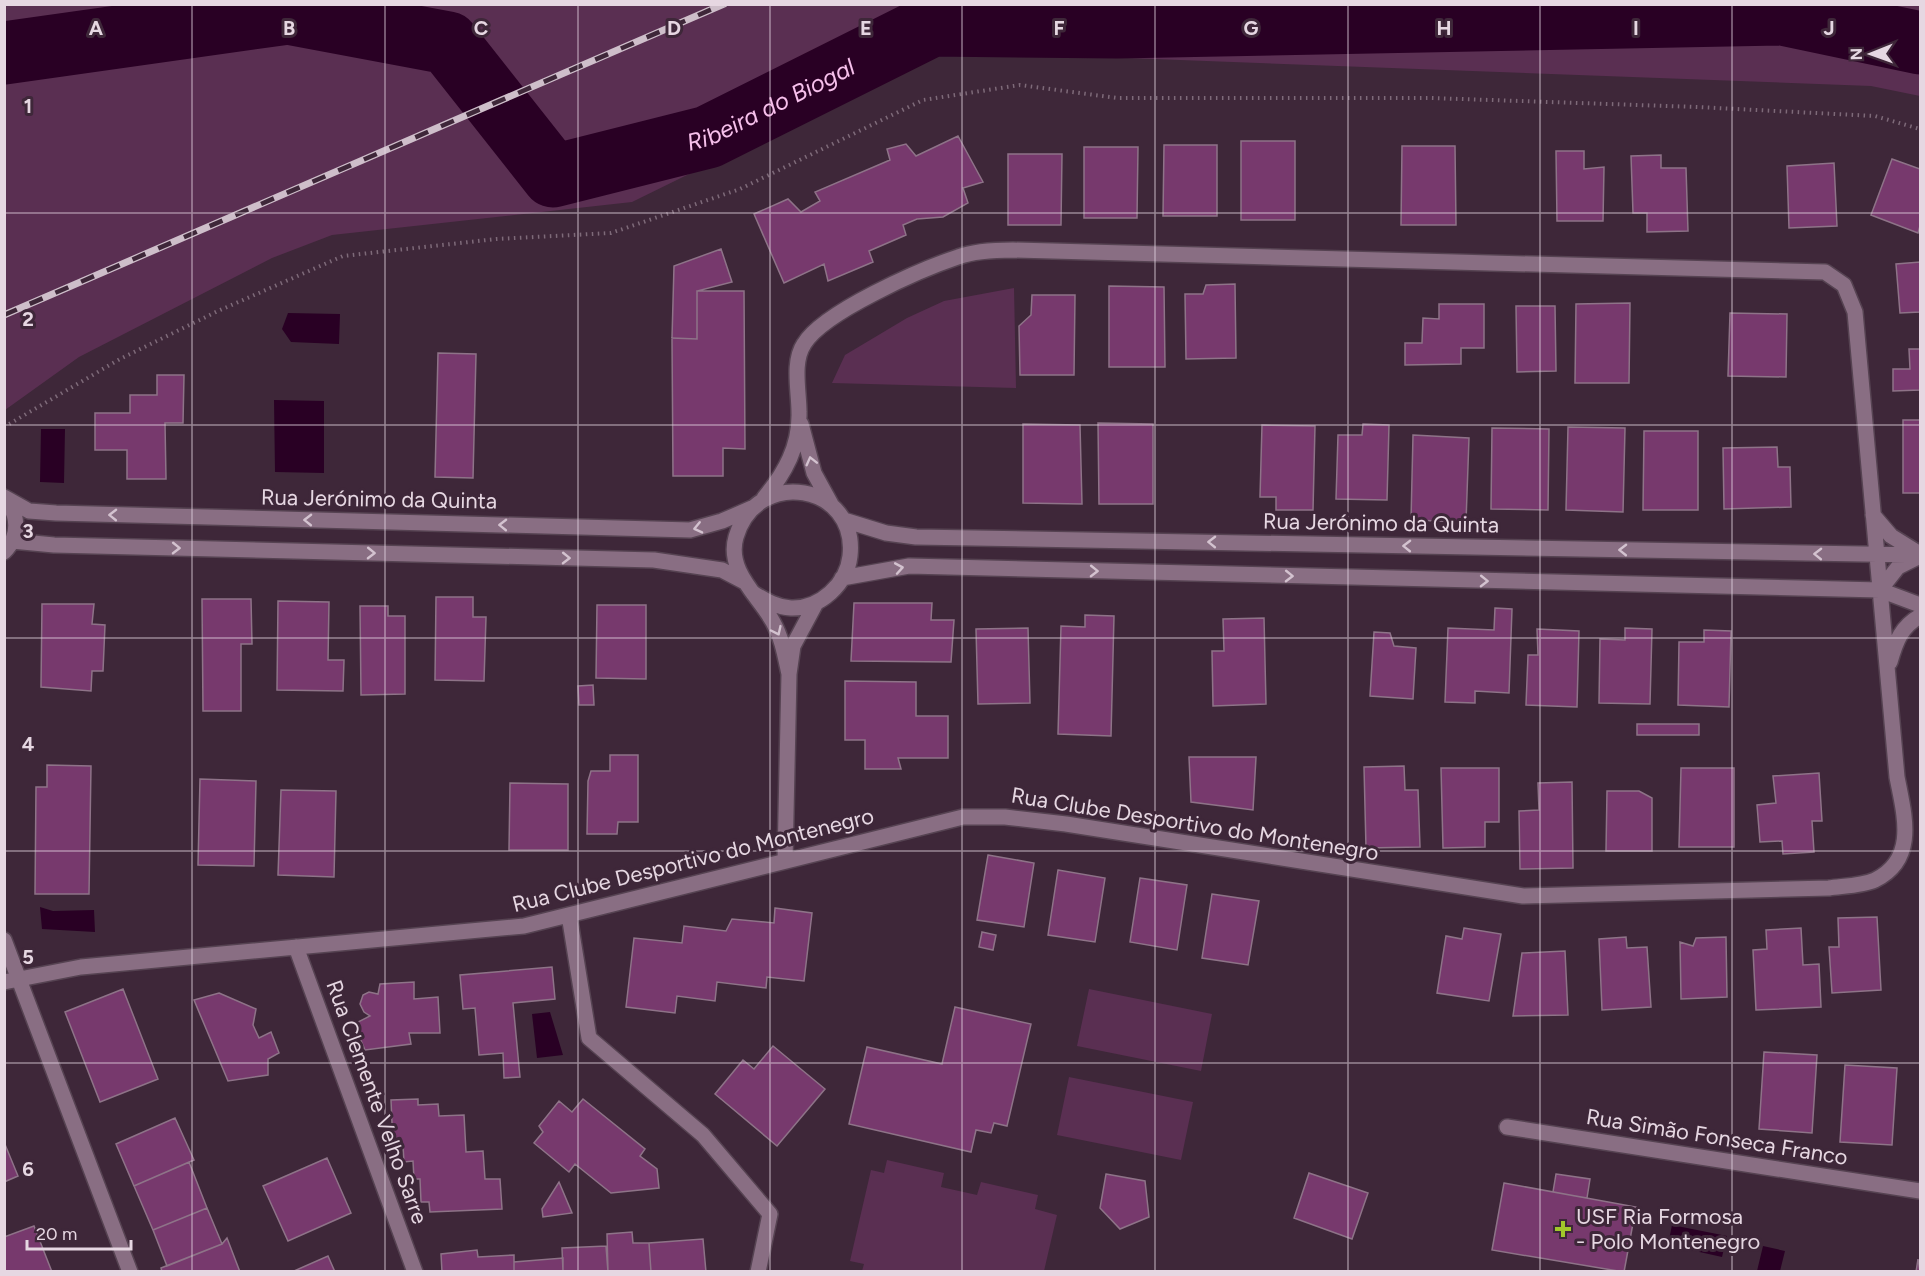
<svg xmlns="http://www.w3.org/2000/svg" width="1925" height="1276" font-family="Figtree,sans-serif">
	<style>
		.green { fill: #5a2f52 }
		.water { fill: #290024 }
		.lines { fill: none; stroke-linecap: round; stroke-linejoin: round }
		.river { stroke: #290024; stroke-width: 63 }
		.building { fill: #77396d; stroke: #8e7388; stroke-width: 1.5 }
		.street-casing { stroke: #564352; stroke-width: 18 }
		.path { stroke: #7e6a79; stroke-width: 4; stroke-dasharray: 1.5 4.5; stroke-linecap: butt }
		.street { stroke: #896e83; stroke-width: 15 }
		.rail-casing { stroke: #cebeca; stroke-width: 7 }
		.rail { stroke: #3e2739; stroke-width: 4.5; stroke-dasharray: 14; stroke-linecap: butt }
		.oneway { stroke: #d3c2cf }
		.grid { fill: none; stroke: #e6d7e2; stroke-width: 1.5; stroke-opacity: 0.55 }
		.poi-dot { fill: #a1c92b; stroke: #3e2739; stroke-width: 2 }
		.labels { text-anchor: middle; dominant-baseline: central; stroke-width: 6; stroke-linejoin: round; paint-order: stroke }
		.street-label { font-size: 22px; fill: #e6d7e2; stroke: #3e2739 }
		.poi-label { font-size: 22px; fill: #e6d7e2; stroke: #3e2739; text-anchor: start }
		.water-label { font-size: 24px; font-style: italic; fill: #f7c0ec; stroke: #3e2739 }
		.grid-label { font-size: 20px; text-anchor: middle; font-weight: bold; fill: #e6d7e2; stroke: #3e2739; stroke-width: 6; stroke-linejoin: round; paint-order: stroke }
	</style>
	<rect width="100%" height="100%" fill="#3e2739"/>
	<path class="green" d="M 5,4 L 1920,4 L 1920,96 L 1871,86 L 940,51 L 632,202 L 332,235 L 272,258 L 79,357 L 5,410 Z
		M 1014,288 L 1016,388 L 832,383 L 845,355 L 907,318 L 944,301 Z
		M 1089,989 L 1212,1014 L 1201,1071 L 1077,1046 Z
		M 1069,1077 L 1193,1102 L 1181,1160 L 1057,1135 Z
		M 887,1160 L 944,1173 L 941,1187 L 977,1195 L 981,1182 L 1038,1195 L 1035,1209 L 1057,1215 L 1044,1271 L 862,1271 L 864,1264 L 850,1261 L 871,1170 L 884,1173 Z"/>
	<path class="water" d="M 288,313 L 340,314 L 339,344 L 291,342 L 282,329 Z
		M 274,400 L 324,401 L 324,473 L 275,472 Z
		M 41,429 L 65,429 L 64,483 L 40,482 Z
		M 40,907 L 53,911 L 94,910 L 95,932 L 42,929 Z
		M 550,1012 L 563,1055 L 537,1058 L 532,1014 Z
		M 1672,1225 L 1727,1236 L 1722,1257 L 1668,1245 Z
		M 1763,1246 L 1785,1251 L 1780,1271 L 1757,1271 Z"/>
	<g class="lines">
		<path class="river" id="s1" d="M 4,53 L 288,13 L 448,43 L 553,176 L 708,137 L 932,25 L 1117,27 L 1782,14 L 1920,43"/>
	</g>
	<path class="building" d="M 958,136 L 983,182 L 963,188 L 968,203 L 943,217 L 917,219 L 903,225 L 906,235 L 869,251 L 873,262 L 828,281 L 824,264 L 784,283 L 754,214 L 788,199 L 801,212 L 820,201 L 815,192 L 890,160 L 887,149 L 906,144 L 916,156 Z
		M 1241,141 L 1295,141 L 1295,220 L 1241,220 Z
		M 1164,145 L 1217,145 L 1217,216 L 1163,216 Z
		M 1402,146 L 1455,146 L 1456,225 L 1401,225 Z
		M 1084,147 L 1138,147 L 1137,218 L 1084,218 Z
		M 1556,151 L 1584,151 L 1584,169 L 1604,167 L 1603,221 L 1557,221 Z
		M 1008,154 L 1062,154 L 1061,225 L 1008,225 Z
		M 1661,155 L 1661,168 L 1686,168 L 1688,231 L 1647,232 L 1647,213 L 1633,213 L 1631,156 Z
		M 1892,159 L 1920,169 L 1920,226 L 1918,233 L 1871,215 Z
		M 1834,163 L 1837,226 L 1789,228 L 1787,166 Z
		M 721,249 L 732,282 L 697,291 L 697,339 L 672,338 L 674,266 Z
		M 1920,262 L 1920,312 L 1900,313 L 1896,264 Z
		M 1235,284 L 1236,358 L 1186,359 L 1185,294 L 1203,294 L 1206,285 Z
		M 1109,286 L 1164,287 L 1165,367 L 1109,367 Z
		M 697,291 L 744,291 L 745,449 L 723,448 L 723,476 L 673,476 L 672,338 L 697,339 Z
		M 1032,295 L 1075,295 L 1074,375 L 1020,375 L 1019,326 L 1031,315 Z
		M 1630,303 L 1629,383 L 1575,383 L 1576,304 Z
		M 1439,304 L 1484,304 L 1484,348 L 1461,348 L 1461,364 L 1405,365 L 1405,343 L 1422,343 L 1423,318 L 1439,319 Z
		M 1516,306 L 1555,306 L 1556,371 L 1517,372 Z
		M 1730,313 L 1787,314 L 1786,377 L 1728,376 Z
		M 1909,349 L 1920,349 L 1920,390 L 1893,391 L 1893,369 L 1910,369 Z
		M 438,353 L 476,354 L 473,478 L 435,477 Z
		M 157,375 L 184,375 L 183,423 L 165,423 L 166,479 L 127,479 L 127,450 L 95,450 L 95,413 L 130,413 L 130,395 L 157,395 Z
		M 1903,420 L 1920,420 L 1920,493 L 1903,493 Z
		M 1098,423 L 1153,424 L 1153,504 L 1099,504 Z
		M 1023,424 L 1080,425 L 1082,504 L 1023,503 Z
		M 1363,424 L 1389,425 L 1387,500 L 1336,499 L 1338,435 L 1362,435 Z
		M 1262,425 L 1315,426 L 1313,510 L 1276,510 L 1276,497 L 1260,497 Z
		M 1568,427 L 1625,428 L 1623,512 L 1566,510 Z
		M 1492,428 L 1549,429 L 1548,510 L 1491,509 Z
		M 1644,431 L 1698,431 L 1698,510 L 1643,510 Z
		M 1413,435 L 1469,438 L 1466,522 L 1411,520 Z
		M 1777,447 L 1778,467 L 1790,467 L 1791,507 L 1724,509 L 1723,448 Z
		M 436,597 L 473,597 L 473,617 L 486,617 L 484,681 L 435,680 Z
		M 202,599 L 251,599 L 252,644 L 241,644 L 241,711 L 203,711 Z
		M 278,601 L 329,602 L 328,660 L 344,660 L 343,691 L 277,690 Z
		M 854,603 L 932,603 L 931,620 L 954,620 L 951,662 L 851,661 Z
		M 42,604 L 94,604 L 92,624 L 105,625 L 103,671 L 92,671 L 91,691 L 41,687 Z
		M 597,605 L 646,605 L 646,679 L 596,678 Z
		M 360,606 L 388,606 L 388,616 L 405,616 L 405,694 L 361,695 Z
		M 1495,608 L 1512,609 L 1509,693 L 1475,691 L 1475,703 L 1445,702 L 1448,628 L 1494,630 Z
		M 1085,615 L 1114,616 L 1111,736 L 1058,734 L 1061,626 L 1085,627 Z
		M 1264,618 L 1266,704 L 1213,706 L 1212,651 L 1224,651 L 1223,619 Z
		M 1028,628 L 1030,703 L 978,704 L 976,629 Z
		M 1625,628 L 1652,629 L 1650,704 L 1599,703 L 1600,639 L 1625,640 Z
		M 1537,629 L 1579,631 L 1577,707 L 1526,705 L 1528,655 L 1538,655 Z
		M 1704,630 L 1731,631 L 1729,707 L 1678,705 L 1679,642 L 1704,642 Z
		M 1374,632 L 1390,633 L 1394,646 L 1416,648 L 1413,699 L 1370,696 Z
		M 845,681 L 916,682 L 916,716 L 948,716 L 948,758 L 898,758 L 901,769 L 865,769 L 865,740 L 845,740 Z
		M 593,685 L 594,705 L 579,705 L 578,686 Z
		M 1637,724 L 1699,724 L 1699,735 L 1637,735 Z
		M 610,755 L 638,755 L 638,822 L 618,822 L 617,834 L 587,834 L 588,781 L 591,771 L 610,771 Z
		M 1189,757 L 1256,757 L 1253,810 L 1191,802 Z
		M 47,765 L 91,766 L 89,894 L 35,894 L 36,787 L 47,787 Z
		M 1404,766 L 1405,790 L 1418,790 L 1420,847 L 1366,848 L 1364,767 Z
		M 1441,768 L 1499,768 L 1499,822 L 1485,822 L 1485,847 L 1443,848 Z
		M 1681,768 L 1734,768 L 1734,847 L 1679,847 Z
		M 1819,773 L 1822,821 L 1812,821 L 1814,852 L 1783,854 L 1782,841 L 1760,842 L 1757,805 L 1776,803 L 1773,776 Z
		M 200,779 L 256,781 L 254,866 L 198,865 Z
		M 1572,782 L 1573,868 L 1520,869 L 1519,811 L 1539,810 L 1538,783 Z
		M 510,783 L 568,784 L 568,850 L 509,850 Z
		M 281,790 L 336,791 L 334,877 L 278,875 Z
		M 1607,791 L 1639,791 L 1652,798 L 1652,851 L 1606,851 Z
		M 988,855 L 1034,863 L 1024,927 L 977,920 Z
		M 1058,870 L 1105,878 L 1095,942 L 1048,935 Z
		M 1140,878 L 1187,885 L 1177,950 L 1130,942 Z
		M 1212,894 L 1259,901 L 1248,965 L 1202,958 Z
		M 775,908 L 812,913 L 804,981 L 767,977 L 766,988 L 717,982 L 715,1001 L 677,996 L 675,1013 L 626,1007 L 634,938 L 682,943 L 684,926 L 726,931 L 732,919 L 774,923 Z
		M 1877,917 L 1881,990 L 1832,993 L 1829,947 L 1839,947 L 1838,918 Z
		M 1464,928 L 1501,934 L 1489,1001 L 1437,993 L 1446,936 L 1462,939 Z
		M 1801,928 L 1803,965 L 1819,964 L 1821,1007 L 1756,1010 L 1753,950 L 1767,949 L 1766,930 Z
		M 982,932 L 996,935 L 993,950 L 979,947 Z
		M 1626,937 L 1627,948 L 1647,947 L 1651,1007 L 1602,1010 L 1599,939 Z
		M 1726,937 L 1727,997 L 1681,999 L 1680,942 L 1693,946 L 1696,938 Z
		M 1565,951 L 1568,1015 L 1513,1016 L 1522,953 Z
		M 552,967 L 555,999 L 513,1003 L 520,1077 L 504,1078 L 503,1053 L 479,1055 L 475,1008 L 463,1009 L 460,975 Z
		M 414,982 L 414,999 L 438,997 L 440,1033 L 409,1033 L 411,1044 L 365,1050 L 354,1024 L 370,1016 L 364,1012 L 360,1004 L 363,995 L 369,992 L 378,994 L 380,984 Z
		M 123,989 L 158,1079 L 100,1102 L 65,1012 Z
		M 219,993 L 256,1009 L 253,1025 L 259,1038 L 271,1032 L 279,1053 L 268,1059 L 268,1075 L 228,1081 L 194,1000 Z
		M 955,1007 L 1031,1024 L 1007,1126 L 994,1123 L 991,1133 L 976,1130 L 971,1152 L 849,1124 L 867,1047 L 942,1064 Z
		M 773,1046 L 825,1089 L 777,1146 L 715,1094 L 743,1060 L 754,1069 Z
		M 1764,1052 L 1817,1055 L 1812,1133 L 1759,1129 Z
		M 1845,1065 L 1897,1068 L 1892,1145 L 1840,1142 Z
		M 418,1099 L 418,1105 L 438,1104 L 439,1116 L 464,1115 L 466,1152 L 483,1151 L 485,1179 L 500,1179 L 502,1209 L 430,1212 L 429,1202 L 421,1202 L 420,1179 L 414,1179 L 413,1161 L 404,1162 L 403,1146 L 393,1146 L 391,1100 Z
		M 583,1099 L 645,1149 L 640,1156 L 657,1169 L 659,1188 L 611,1193 L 575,1164 L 569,1172 L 534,1143 L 543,1132 L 539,1126 L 559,1101 L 572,1112 Z
		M 175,1118 L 194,1160 L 134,1186 L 116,1144 Z
		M 4,1142 L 18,1176 L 4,1182 Z
		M 327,1158 L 351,1213 L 288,1241 L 263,1186 Z
		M 189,1162 L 207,1208 L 153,1230 L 134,1186 Z
		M 1309,1173 L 1368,1193 L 1352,1239 L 1294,1218 Z
		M 1106,1174 L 1145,1181 L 1149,1217 L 1120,1229 L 1100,1208 Z
		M 1556,1174 L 1590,1179 L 1587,1198 L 1553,1192 Z
		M 559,1182 L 572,1213 L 543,1217 L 542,1209 Z
		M 1504,1183 L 1636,1207 L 1624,1272 L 1492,1250 Z
		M 207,1208 L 222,1244 L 167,1266 L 153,1230 Z
		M 34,1226 L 52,1272 L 4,1272 L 4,1237 Z
		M 632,1232 L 633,1243 L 649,1243 L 651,1272 L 608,1272 L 607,1234 Z
		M 227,1238 L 240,1272 L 162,1272 L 161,1268 L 222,1244 Z
		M 703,1239 L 706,1272 L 651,1272 L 649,1243 Z
		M 606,1246 L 608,1272 L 563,1272 L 562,1248 Z
		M 477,1250 L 478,1257 L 514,1255 L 514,1272 L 442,1272 L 441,1254 Z
		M 328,1256 L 335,1272 L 294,1272 L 294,1271 Z
		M 563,1258 L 563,1272 L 514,1272 L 514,1262 Z
		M 1918,1259 L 1920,1272 L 1916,1272 Z"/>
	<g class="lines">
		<defs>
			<path id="street" d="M 801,424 L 814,473 L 831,504
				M 4,497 L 29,511 L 56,513 L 690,530 L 722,521 L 752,508
				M 1873,515 L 1891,536 L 1920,554
				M 844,520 L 886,533 L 916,537 L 1920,555
				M 12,541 L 54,545 L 654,560 L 722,570 L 743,581
				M 4,552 C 20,536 19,515 5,499
				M 842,578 L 909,566 L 1880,590 L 1920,605
				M 1880,590 L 1898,567 L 1918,557
				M 753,593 C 765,600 776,607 791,608 C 820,609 847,584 850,556 C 858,484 757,466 736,537 C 726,571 759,596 773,622 C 782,638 785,656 789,674
				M 1890,662 C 1896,641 1901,627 1920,616
				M 785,861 L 789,674 L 793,646 L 816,603
				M 569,915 L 589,1038 L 703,1135 L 770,1214 L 758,1272
				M 4,940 L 130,1272
				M 296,947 L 415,1272
				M 4,982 L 81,967 L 524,926 L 963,817 L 1005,817 L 1066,824 L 1523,896 L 1829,888 C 1842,886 1862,886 1875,880 C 1918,859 1904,814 1897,777 L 1855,312 L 1844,285 L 1825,272 L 1013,250 C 996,250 974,251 958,257 C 922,269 823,312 804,344 C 792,362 799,391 799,412 C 800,446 785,473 764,498
				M 1507,1127 L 1920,1191"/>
		</defs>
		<use href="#street" class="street-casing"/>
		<path class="path" d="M 4,427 L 120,359 L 218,311 L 343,256 L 496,239 L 611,233 L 740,189 L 923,100 L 1020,85 L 1117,98 L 1431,98 L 1697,107 L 1875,116 L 1920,129"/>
		<use href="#street" class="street"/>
		<defs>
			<path id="rail" d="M 4,315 L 724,4"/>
		</defs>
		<use href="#rail" class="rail-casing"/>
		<use href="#rail" class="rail"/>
	</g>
	<defs><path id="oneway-chevron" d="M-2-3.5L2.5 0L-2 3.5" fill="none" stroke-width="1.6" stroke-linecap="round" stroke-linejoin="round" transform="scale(1.5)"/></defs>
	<g class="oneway">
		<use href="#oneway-chevron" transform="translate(811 461) rotate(-104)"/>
		<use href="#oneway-chevron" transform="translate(113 515) rotate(-179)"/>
		<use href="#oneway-chevron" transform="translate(308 520) rotate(-179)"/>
		<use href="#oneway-chevron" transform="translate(503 525) rotate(-179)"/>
		<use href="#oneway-chevron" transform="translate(698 528) rotate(167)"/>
		<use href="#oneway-chevron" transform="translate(1212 542) rotate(-179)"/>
		<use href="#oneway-chevron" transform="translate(1407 546) rotate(-179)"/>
		<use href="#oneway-chevron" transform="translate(176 548) rotate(1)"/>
		<use href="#oneway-chevron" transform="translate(1623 550) rotate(-179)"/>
		<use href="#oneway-chevron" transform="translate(371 553) rotate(1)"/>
		<use href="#oneway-chevron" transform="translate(1818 554) rotate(-179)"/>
		<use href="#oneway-chevron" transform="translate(566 558) rotate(1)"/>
		<use href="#oneway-chevron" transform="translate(899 568) rotate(-10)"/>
		<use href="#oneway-chevron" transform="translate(1094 571) rotate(1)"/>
		<use href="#oneway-chevron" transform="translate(1289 576) rotate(1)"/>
		<use href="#oneway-chevron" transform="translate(1484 581) rotate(1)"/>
		<use href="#oneway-chevron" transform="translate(777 631) rotate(65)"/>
	</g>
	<path class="grid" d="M 192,4 L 192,1272M 385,4 L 385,1272M 578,4 L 578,1272M 770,4 L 770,1272M 962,4 L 962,1272M 1155,4 L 1155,1272M 1348,4 L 1348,1272M 1540,4 L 1540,1272M 1732,4 L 1732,1272M 4,213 L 1920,213M 4,425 L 1920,425M 4,638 L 1920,638M 4,851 L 1920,851M 4,1063 L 1920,1063"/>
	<path class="poi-dot" d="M1560 1220h6v6h6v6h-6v6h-6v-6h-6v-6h6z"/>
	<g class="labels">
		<g class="street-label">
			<text transform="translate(379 499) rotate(1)">Rua Jerónimo da Quinta</text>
			<text transform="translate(1381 523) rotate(1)">Rua Jerónimo da Quinta</text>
			<text transform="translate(1195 824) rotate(9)">Rua Clube Desportivo do Montenegro</text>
			<text transform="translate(693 860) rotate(-14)">Rua Clube Desportivo do Montenegro</text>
			<text transform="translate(377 1102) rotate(70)">Rua Clemente Velho Sarre</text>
			<text transform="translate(1717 1137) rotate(9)">Rua Simão Fonseca Franco</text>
		</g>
		<g class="poi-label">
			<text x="1576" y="1216">USF Ria Formosa<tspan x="1576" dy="25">- Polo Montenegro</tspan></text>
		</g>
		<g class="water-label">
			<text stroke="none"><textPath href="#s1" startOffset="849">Ribeira do Biogal</textPath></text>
		</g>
	</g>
	<g class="grid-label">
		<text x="96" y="35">A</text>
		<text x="289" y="35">B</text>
		<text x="481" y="35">C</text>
		<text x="674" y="35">D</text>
		<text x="866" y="35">E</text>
		<text x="1059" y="35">F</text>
		<text x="1251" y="35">G</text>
		<text x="1444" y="35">H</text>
		<text x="1636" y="35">I</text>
		<text x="1829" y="35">J</text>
		<text x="28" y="113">1</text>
		<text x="28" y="326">2</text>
		<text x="28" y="538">3</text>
		<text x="28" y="751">4</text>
		<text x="28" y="964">5</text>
		<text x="28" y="1176">6</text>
	</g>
	<rect width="1925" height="1276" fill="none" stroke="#e6d7e2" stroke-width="12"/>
	<g transform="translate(1871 54) rotate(269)" stroke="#3e2739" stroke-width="4.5" paint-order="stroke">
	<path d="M0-4.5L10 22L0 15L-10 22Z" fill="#e6d7e2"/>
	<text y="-9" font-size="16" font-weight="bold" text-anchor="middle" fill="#e6d7e2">N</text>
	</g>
	<path d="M27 1240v9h104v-9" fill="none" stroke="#e6d7e2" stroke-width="3"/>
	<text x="36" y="1240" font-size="18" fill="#e6d7e2" stroke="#3e2739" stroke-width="4.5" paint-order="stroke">20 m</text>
</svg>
